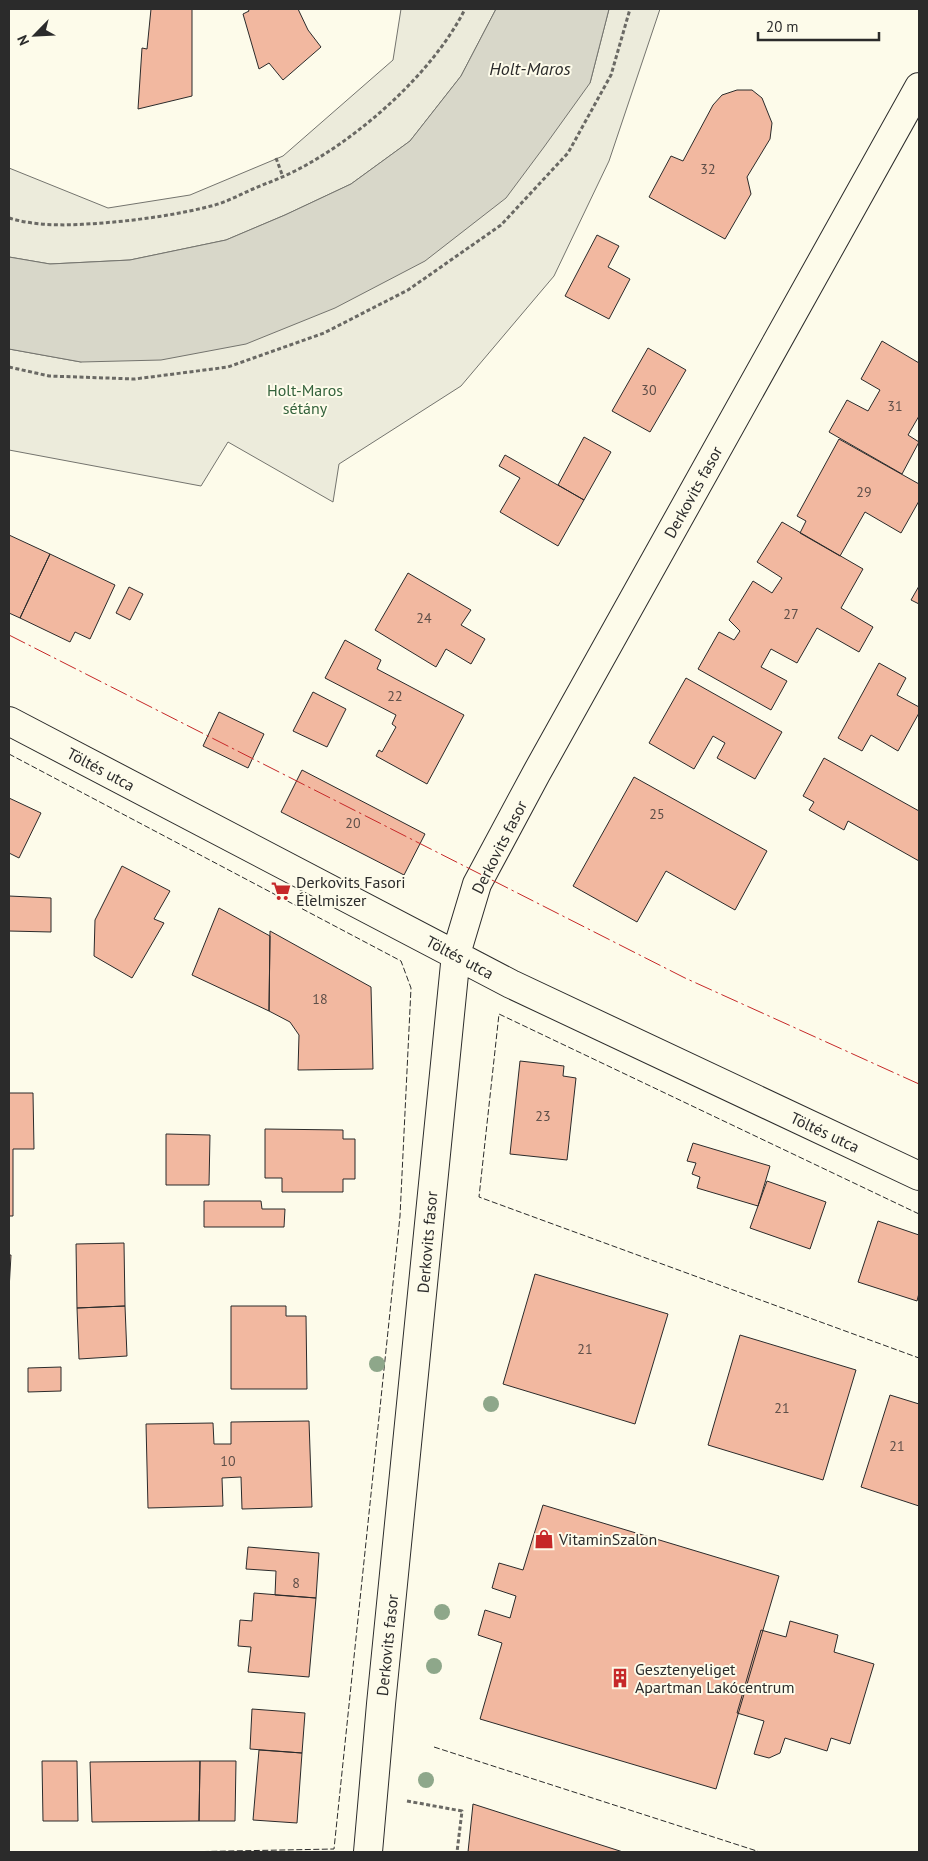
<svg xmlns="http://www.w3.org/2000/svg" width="928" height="1861" font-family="'PT Sans',sans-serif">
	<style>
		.green { fill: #ecebdb; stroke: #74746e }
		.water { fill: #d8d7c9; stroke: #74746e }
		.building { fill: #f2b8a0; stroke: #2b2b2b }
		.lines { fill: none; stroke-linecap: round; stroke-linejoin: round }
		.minor-casing { stroke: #2b2b2b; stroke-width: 30 }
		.path { stroke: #6a6964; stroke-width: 3; stroke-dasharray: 4 2.5; stroke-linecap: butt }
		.minor { stroke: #fdfbea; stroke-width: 28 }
		.fence { stroke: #2b2b2b; stroke-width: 1; stroke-dasharray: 6 2.5; stroke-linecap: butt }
		.power { stroke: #c62828; stroke-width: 1; stroke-dasharray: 18 4 2.5 4; stroke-linecap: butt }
		.tree { fill: #8ea78a }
		.labels { text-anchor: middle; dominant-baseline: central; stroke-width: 4; stroke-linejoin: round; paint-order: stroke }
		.number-label { font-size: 14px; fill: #5d4e48 }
		.park-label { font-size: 16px; fill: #34623c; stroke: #fdfbea }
		.street-label { font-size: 16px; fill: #2b2b2b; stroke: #fdfbea }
		.poi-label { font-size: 16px; fill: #2b2b2b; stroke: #fdfbea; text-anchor: start }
		.water-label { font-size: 18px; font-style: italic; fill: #2b2b2b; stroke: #fdfbea }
	</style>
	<rect width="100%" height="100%" fill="#fdfbea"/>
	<path class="green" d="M 401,9 L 496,9 L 461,76 L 410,141 L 351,184 L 285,215 L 226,240 L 130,260 L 50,264 L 9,257 L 9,168 L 108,208 L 190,195 L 283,156 L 393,60 Z
		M 609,9 L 660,9 L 609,161 L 554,276 L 461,386 L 339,464 L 333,502 L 228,442 L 201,486 L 9,450 L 9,349 L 81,362 L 590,83 Z"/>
	<path class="water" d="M 496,9 L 609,9 L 590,83 L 544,147 L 506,198 L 425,261 L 335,308 L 246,344 L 161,360 L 81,362 L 9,349 L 9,257 L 50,264 L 130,260 L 226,240 L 285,215 L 351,184 L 410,141 L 461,76 Z"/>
	<path class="building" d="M 151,9 L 192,9 L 192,96 L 138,109 L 142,48 L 147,49 Z
		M 248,9 L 298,9 L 308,30 L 321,47 L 283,80 L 269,63 L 259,69 L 243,14 L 249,11 Z
		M 737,90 L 752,90 L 762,98 L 772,123 L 770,139 L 747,177 L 751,194 L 725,239 L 649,197 L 671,156 L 683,161 L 713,105 L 722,95 Z
		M 597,235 L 619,246 L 608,267 L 630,279 L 609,319 L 565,296 Z
		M 882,341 L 919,363 L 919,416 L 908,435 L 919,442 L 902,474 L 829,432 L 847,400 L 868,411 L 880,390 L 861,379 Z
		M 648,348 L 686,370 L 650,432 L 612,411 Z
		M 584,437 L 611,452 L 584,500 L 558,485 Z
		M 839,439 L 919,484 L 919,501 L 901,533 L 865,512 L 840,556 L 800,533 L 806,521 L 797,516 Z
		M 505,455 L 584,500 L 558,546 L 500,512 L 520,478 L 499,466 Z
		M 782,522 L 863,569 L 841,608 L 873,627 L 859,652 L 817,628 L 797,663 L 771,649 L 761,667 L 787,681 L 771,710 L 698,669 L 719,632 L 734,640 L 740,631 L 729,620 L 753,581 L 772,593 L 782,578 L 757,562 Z
		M 9,535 L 50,554 L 20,618 L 9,613 Z
		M 50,554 L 115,585 L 90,639 L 75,632 L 70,642 L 20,618 Z
		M 408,573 L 471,610 L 461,625 L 485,639 L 471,664 L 446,649 L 436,667 L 375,630 Z
		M 919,586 L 919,604 L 911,600 Z
		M 129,587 L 143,594 L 130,620 L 116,613 Z
		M 345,640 L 381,660 L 377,669 L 464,715 L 427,784 L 376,756 L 379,750 L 382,752 L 396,727 L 392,724 L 396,715 L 325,678 Z
		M 879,663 L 906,678 L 897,695 L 919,707 L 919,713 L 898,751 L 871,735 L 862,751 L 838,738 Z
		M 686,678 L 782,732 L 755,779 L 717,758 L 725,743 L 713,736 L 694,769 L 649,743 Z
		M 313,692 L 346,709 L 327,747 L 293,731 Z
		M 219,712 L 264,734 L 248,768 L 203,746 Z
		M 824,758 L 919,811 L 919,861 L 848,821 L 844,830 L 809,810 L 814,802 L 803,796 Z
		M 302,770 L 425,834 L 404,875 L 281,812 Z
		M 634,777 L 767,851 L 735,910 L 666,871 L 637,922 L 573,886 Z
		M 9,798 L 41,813 L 19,858 L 9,853 Z
		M 122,866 L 170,891 L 154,919 L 164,923 L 132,978 L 94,956 L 95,920 Z
		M 9,896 L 51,898 L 51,932 L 9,931 Z
		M 219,908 L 270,936 L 269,1011 L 192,975 Z
		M 270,931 L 371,987 L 373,1069 L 298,1070 L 299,1035 L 290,1022 L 269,1011 Z
		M 520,1061 L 564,1066 L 563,1076 L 576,1078 L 567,1160 L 510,1154 Z
		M 9,1093 L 33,1093 L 34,1149 L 13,1149 L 13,1216 L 9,1216 Z
		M 265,1129 L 343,1130 L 343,1139 L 355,1139 L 355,1179 L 343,1179 L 343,1192 L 282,1192 L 282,1178 L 265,1178 Z
		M 166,1134 L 210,1135 L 209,1185 L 166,1185 Z
		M 693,1143 L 770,1166 L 758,1206 L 697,1188 L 700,1177 L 692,1174 L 696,1163 L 687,1161 Z
		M 767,1181 L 826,1202 L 810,1249 L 750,1228 Z
		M 204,1201 L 261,1201 L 262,1209 L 285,1209 L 284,1227 L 204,1227 Z
		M 878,1221 L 919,1235 L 919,1293 L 917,1301 L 858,1282 Z
		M 124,1243 L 125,1306 L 77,1308 L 76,1244 Z
		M 9,1255 L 11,1255 L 9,1290 Z
		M 535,1274 L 668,1314 L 635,1424 L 503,1384 Z
		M 125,1306 L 127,1356 L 79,1359 L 77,1308 Z
		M 231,1306 L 286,1306 L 286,1316 L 306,1316 L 307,1389 L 231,1389 Z
		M 740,1335 L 856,1370 L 823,1480 L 708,1445 Z
		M 61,1367 L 61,1391 L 28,1392 L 28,1368 Z
		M 890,1395 L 919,1404 L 919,1506 L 861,1487 Z
		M 309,1421 L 312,1507 L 242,1509 L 241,1477 L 222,1478 L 223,1506 L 148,1508 L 146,1424 L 213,1423 L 214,1444 L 231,1444 L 231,1422 Z
		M 543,1505 L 779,1576 L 716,1789 L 480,1719 L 502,1643 L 478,1635 L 485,1610 L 510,1618 L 516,1596 L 492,1588 L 499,1563 L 523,1570 Z
		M 248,1547 L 319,1553 L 316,1598 L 275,1595 L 276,1571 L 246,1569 Z
		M 254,1593 L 316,1598 L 309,1677 L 248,1672 L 251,1647 L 238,1646 L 240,1620 L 252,1621 Z
		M 790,1621 L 838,1635 L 834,1652 L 874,1664 L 850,1744 L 831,1738 L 827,1751 L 785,1738 L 780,1753 L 769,1758 L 754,1754 L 764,1721 L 737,1713 L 761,1630 L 786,1637 Z
		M 252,1709 L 305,1713 L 302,1753 L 250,1749 Z
		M 259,1750 L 302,1753 L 297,1823 L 253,1820 Z
		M 42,1761 L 77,1761 L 78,1821 L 43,1821 Z
		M 200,1761 L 199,1821 L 92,1822 L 90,1762 Z
		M 200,1761 L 236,1761 L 235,1821 L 199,1821 Z
		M 473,1804 L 623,1852 L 468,1852 Z"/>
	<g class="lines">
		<defs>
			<path id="minor" d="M 9,721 L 511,984 L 919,1176
				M 368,1852 L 381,1704 L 456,954 L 477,884 L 536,774 L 919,87"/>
		</defs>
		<use href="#minor" class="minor-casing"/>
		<path class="path" d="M 276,158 L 283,177
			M 9,218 C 42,228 79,225 114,222 C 146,219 180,214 211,206 C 225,203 239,195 253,189 C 267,183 281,178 295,171 C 358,139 433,73 465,9
			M 9,367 L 49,376 L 135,379 L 228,367 L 324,333 L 408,290 L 501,225 L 568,153 L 611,75 L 630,9
			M 407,1801 L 462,1811 L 457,1852"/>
		<use href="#minor" class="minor"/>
		<path class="fence" d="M 9,754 L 401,961 L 411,988 L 400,1216 L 334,1849 L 179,1852 L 9,1852
			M 919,1214 L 499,1014 L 479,1197 L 919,1358
			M 434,1747 L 760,1852"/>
		<path class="power" d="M 9,635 L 685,978 L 919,1084"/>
	</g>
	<g class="tree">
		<circle cx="377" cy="1364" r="8"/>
		<circle cx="491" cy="1404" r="8"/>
		<circle cx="442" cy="1612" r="8"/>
		<circle cx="434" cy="1666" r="8"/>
		<circle cx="426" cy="1780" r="8"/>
	</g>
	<defs>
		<symbol id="supermarket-bare" viewBox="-9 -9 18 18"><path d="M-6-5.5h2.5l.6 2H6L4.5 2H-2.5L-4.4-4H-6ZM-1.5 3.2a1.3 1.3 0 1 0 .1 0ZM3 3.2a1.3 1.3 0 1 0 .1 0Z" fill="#c62828" stroke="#fdfbea" stroke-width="2.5" paint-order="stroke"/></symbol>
		<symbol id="shop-bare" viewBox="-9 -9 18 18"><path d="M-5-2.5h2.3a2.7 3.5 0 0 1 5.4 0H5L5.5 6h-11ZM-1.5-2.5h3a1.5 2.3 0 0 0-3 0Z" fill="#c62828" stroke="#fdfbea" stroke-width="2.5" paint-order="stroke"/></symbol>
		<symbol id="building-bare" viewBox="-9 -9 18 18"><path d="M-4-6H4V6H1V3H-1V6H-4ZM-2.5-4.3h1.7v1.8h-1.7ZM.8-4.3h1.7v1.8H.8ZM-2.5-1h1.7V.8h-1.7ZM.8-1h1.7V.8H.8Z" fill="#c62828" stroke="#fdfbea" stroke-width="2.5" paint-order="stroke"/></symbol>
	</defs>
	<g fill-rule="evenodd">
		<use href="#supermarket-bare" x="267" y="877" width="28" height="28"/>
		<use href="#shop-bare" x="530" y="1525" width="28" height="28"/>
		<use href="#building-bare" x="606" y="1664" width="28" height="28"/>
	</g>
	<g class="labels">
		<g class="number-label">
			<text x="708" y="169">32</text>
			<text x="649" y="390">30</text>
			<text x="895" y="406">31</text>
			<text x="864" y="492">29</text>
			<text x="791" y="614">27</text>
			<text x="424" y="618">24</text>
			<text x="395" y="696">22</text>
			<text x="657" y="814">25</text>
			<text x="353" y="823">20</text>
			<text x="320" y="999">18</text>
			<text x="543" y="1116">23</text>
			<text x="585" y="1349">21</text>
			<text x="782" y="1408">21</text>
			<text x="897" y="1446">21</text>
			<text x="228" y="1461">10</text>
			<text x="296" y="1583">8</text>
		</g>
		<g class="park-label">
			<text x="305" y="390">Holt-Maros<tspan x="305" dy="18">sétány</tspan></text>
		</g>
		<g class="street-label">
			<text transform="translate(693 492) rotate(-61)">Derkovits fasor</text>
			<text transform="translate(101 769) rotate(28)">Töltés utca</text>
			<text transform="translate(499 847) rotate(-63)">Derkovits fasor</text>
			<text transform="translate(460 957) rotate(28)">Töltés utca</text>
			<text transform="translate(825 1132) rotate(25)">Töltés utca</text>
			<text transform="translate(427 1242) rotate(-85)">Derkovits fasor</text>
			<text transform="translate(387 1645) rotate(-84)">Derkovits fasor</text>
		</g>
		<g class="poi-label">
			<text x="296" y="882">Derkovits Fasori<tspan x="296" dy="18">Élelmiszer</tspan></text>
			<text x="559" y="1539">VitaminSzalon</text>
			<text x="635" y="1669">Gesztenyeliget<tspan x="635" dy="18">Apartman Lakócentrum</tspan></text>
		</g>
		<g class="water-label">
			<text x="530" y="68">Holt-Maros</text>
		</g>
	</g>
	<rect width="928" height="1861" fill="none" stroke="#2b2b2b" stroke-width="20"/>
	<g transform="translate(35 35) rotate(246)" stroke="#fdfbea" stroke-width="4" paint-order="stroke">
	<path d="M0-4L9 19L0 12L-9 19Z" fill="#2b2b2b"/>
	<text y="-8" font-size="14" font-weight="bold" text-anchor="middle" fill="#2b2b2b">N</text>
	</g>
	<path d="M758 32v8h121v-8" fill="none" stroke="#2b2b2b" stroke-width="2.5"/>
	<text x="766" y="32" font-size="15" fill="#2b2b2b" stroke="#fdfbea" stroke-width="4" paint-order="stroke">20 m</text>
</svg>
